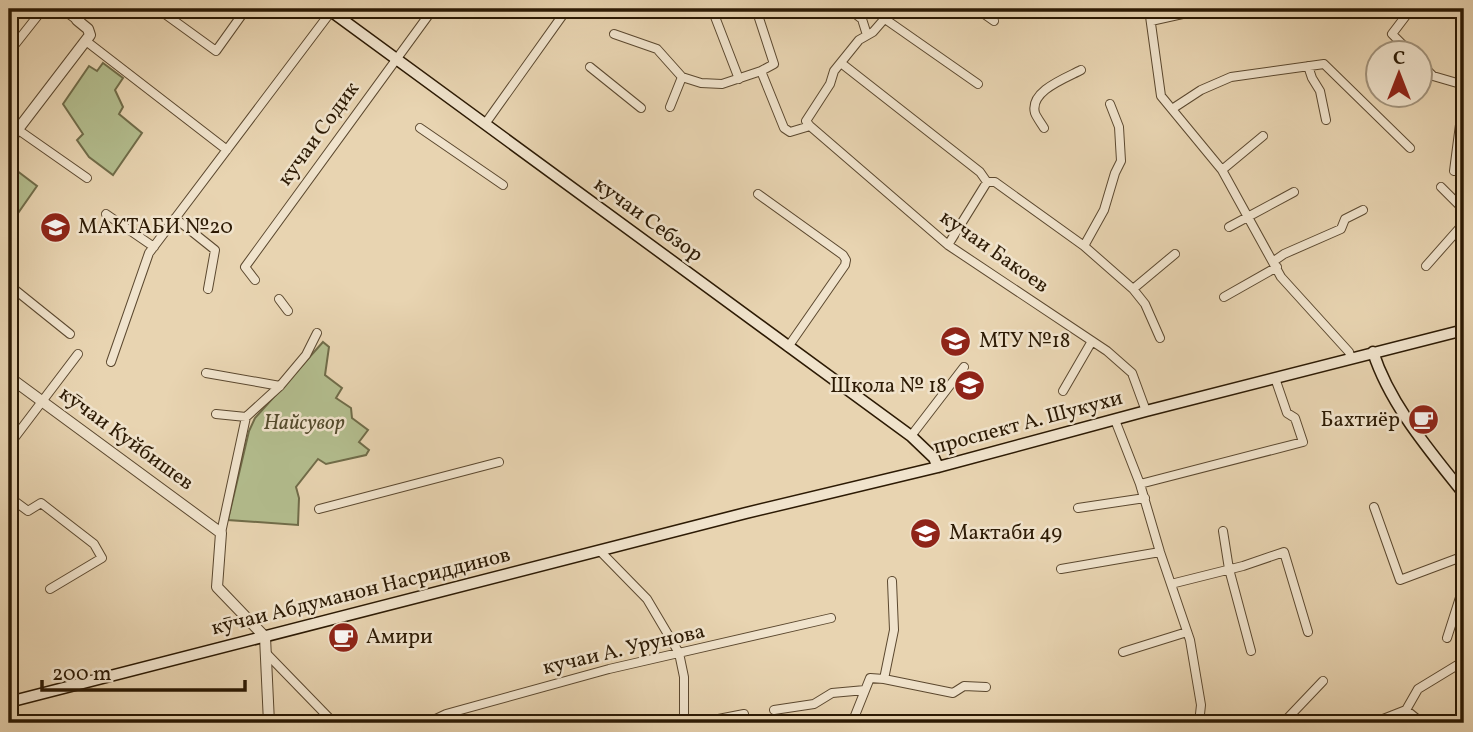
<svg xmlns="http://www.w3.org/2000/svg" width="1473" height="732" font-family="Vollkorn,serif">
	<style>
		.green { fill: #b3bd8e; stroke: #706c49; stroke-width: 2 }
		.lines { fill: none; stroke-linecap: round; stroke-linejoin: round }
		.minor-casing { stroke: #5b482f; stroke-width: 10 }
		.tertiary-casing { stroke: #5b482f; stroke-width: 12 }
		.secondary-casing { stroke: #2c1a04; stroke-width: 13 }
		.minor { stroke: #f0e3cc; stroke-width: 8 }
		.tertiary { stroke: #f0e3cc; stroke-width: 10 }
		.secondary { stroke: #f0e3cc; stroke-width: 10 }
		.labels { text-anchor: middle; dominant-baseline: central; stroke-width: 5; stroke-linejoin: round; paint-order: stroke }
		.street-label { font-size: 21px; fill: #2c1a04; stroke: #f0e3cc }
		.poi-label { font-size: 21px; fill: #2c1a04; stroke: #f0e3cc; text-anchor: start }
		.park-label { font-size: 21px; font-style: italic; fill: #544b2d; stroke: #f0e3cc }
	</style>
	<rect width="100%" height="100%" fill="#e8d4b1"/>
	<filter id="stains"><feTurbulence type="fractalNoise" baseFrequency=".00286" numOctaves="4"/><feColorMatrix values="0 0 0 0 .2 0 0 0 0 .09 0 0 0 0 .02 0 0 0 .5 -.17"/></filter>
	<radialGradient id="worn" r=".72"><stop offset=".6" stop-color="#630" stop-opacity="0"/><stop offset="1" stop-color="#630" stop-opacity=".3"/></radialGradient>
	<path class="green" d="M 103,63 L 123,78 L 115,90 L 123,107 L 119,114 L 142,133 L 113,175 L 89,157 L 77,140 L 83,134 L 63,104 L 89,66 L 97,71 Z
		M 12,167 L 37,186 L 9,226 L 9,171 Z
		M 323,342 L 329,347 L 325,375 L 342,388 L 336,398 L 351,408 L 352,418 L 368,430 L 359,442 L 369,450 L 366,455 L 326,464 L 318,459 L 296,487 L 299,498 L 298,525 L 228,520 L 249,431 L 255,418 Z"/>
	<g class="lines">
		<defs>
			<path id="minor" d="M 62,9 L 77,20
				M 158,9 L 216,51 L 246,9
				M 712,9 L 739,79
				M 756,9 L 774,64 L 761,71
				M 853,9 L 853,12 L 862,19 L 867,35
				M 977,9 L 994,21
				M 1149,9 L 1161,96 L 1222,170 L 1281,277 L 1349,352 L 1351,358
				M 1292,11 L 1305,9
				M 885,19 L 978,84
				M 1151,21 L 1196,11
				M 614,34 L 657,49 L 682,77 L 701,83 L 722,84 L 761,71 L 784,128 L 790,132 L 810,126
				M 86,41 L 227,150
				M 9,52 L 43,9
				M 1410,52 L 1392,34 L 1411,9
				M 841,63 L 980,172 L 987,182 L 995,182 L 1084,246 L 1133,289 L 1145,304 L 1160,338
				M 1420,63 L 1433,76 L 1464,85
				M 1308,66 L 1312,78 L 1320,91 L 1326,120
				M 590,67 L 641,108
				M 670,107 L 682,77
				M 1172,109 L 1201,90 L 1231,77 L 1324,64 L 1410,148
				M 485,124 L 567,9
				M 810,126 L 948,245 L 1107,351 L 1132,373 L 1146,411
				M 810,126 L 806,121 L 830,84 L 834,71 L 859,40 L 873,32 L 893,9
				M 420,128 L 503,185
				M 1044,128 C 1041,123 1037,118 1035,113 C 1029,91 1066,78 1081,70
				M 17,129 L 87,178
				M 1222,170 L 1263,136
				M 1454,171 L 1464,94
				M 1441,187 L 1464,210
				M 758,194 L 843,255 L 846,260 L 845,265 L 788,347
				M 106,214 L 154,247
				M 175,218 L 215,250 L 208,289
				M 1229,227 L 1294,192
				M 948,245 L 987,182
				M 1084,246 L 1104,210 L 1115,173 L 1121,161 L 1119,127 L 1110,104
				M 1274,261 L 1284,254 L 1341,229 L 1345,219 L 1363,210
				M 1426,266 L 1464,223
				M 255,280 L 245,267 L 433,9
				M 9,285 L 70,334
				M 1133,289 L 1175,254
				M 1224,297 L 1277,267
				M 279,299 L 288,311
				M 111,362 L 149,253 L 333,9
				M 206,373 L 280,386
				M 1063,391 L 1092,341
				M 216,414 L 246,417
				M 1115,420 L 1140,484 L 1160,552 L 1190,640 L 1201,705 L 1199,723
				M 911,436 L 964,367
				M 9,445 L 78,354
				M 1140,484 L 1303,442 L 1295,418 L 1287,413 L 1275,378
				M 9,497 L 28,511 L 41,503 L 94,544 L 102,558 L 50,589
				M 1374,507 L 1400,580 L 1464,556
				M 1078,508 L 1145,498
				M 319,509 L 499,462
				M 1223,531 L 1229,569 L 1251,651
				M 221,533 L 246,417 L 280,386 L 306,355 L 317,333
				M 600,551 L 647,599 L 679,653 L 684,677 L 684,723
				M 1061,569 L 1160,552
				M 9,576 L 13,593 L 9,594
				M 1171,584 L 1243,566 L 1284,552 L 1308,632
				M 1447,638 L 1464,585
				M 1123,652 L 1187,632
				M 266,653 L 334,723
				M 884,679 L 894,630 L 892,581
				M 774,710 L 814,704 L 832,693 L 865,690
				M 1406,710 L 1422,723
				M 427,723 L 446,714 L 609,669 L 831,618
				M 698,723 L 744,714
				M 852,723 L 870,678 L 884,679 L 953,693 L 964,686 L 986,687
				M 1283,723 L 1323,681
				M 1373,723 L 1406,710 L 1418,689 L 1464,661"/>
			<path id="tertiary" d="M 9,141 L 90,35 L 88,29 L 77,20 L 86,9
				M 9,377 L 221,533 L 217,587 L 265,637 L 269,723"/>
			<path id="secondary" d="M 328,9 L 911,436 L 934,458 L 938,467
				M 1373,352 C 1390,405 1430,451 1464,494
				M 9,702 L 746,513 L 938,467 L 1146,411 L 1464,330"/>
		</defs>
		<use href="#minor" class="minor-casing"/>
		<use href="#tertiary" class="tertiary-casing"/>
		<use href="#secondary" class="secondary-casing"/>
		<use href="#minor" class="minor"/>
		<use href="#tertiary" class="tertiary"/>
		<use href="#secondary" class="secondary"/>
	</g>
	<defs>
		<symbol id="school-disc" viewBox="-11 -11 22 22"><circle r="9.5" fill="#8f2418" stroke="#f0e3cc"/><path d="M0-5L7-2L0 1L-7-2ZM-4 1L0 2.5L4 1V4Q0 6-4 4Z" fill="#fff"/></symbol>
		<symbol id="cafe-disc" viewBox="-11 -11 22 22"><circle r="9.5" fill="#8f2418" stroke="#f0e3cc"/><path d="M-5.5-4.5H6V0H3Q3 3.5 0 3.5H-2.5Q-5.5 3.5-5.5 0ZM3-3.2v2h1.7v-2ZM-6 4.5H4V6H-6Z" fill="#fff"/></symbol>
	</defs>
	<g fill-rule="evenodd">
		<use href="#school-disc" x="38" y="210" width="35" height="35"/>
		<use href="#school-disc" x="938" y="324" width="35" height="35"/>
		<use href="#school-disc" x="952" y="368" width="35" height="35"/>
		<use href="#cafe-disc" x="1406" y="402" width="35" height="35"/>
		<use href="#school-disc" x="908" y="516" width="35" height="35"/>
		<use href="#cafe-disc" x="326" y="620" width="35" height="35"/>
	</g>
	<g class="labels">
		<g class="street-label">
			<text transform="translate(319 134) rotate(-54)">кучаи Содик</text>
			<text transform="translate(648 220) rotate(36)">кучаи Себзор</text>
			<text transform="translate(994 252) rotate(35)">кучаи Бакоев</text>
			<text transform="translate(1028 423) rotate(-15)">проспект А. Шукухи</text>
			<text transform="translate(126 439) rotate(36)">кӯчаи Куйбишев</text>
			<text transform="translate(361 592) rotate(-14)">кӯчаи Абдуманон Насриддинов</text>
			<text transform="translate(624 650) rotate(-13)">кучаи А. Урунова</text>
		</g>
		<g class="poi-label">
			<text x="78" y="227">МАКТАБИ №20</text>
			<text x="979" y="341">МТУ №18</text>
			<text x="947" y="386" text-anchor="end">Школа № 18</text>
			<text x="1400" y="420" text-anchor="end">Бахтиёр</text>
			<text x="949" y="533">Мактаби 49</text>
			<text x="366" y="637">Амири</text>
		</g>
		<g class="park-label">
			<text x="304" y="423">Найсувор</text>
		</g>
	</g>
	<rect width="1473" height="732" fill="none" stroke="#e8d4b1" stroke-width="35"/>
	<rect x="10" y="10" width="1452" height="711" fill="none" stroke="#2c1a04" stroke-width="3.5"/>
	<rect x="18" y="18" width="1438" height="697" fill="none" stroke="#2c1a04" stroke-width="2"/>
	<g transform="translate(1399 74)"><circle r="33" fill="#f0e3cc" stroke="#a2937c" stroke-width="2"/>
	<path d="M0-5L12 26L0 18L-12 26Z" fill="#8f2418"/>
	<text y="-10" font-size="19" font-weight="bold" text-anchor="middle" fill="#2c1a04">С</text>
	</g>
	<path d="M42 680v10h203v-10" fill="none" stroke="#2c1a04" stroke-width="3.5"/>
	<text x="52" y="680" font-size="21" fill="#2c1a04" stroke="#f0e3cc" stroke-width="5" paint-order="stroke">200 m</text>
	<rect width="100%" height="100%" filter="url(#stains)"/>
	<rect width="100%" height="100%" fill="url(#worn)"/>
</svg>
